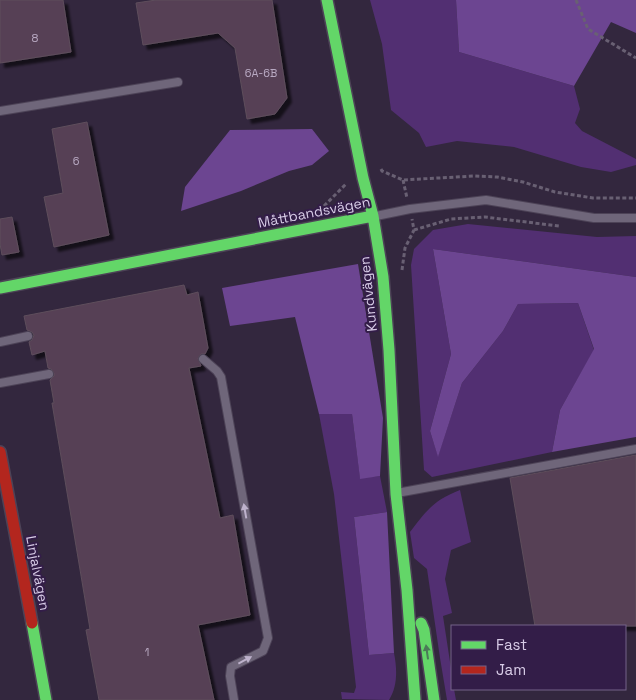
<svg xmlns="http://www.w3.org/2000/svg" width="636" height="700" font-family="'Space Grotesk',sans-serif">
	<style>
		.green { fill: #522f72 }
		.forest { fill: #6c4591 }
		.building { fill: #574054; stroke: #5e4e5c; filter: url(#shadow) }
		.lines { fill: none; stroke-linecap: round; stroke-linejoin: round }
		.lane-casing { stroke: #4d4357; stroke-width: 10 }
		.fast-casing { stroke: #4d4357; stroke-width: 14 }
		.jam-casing { stroke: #4d4357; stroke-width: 14 }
		.path { stroke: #696073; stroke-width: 3; stroke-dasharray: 4 2.5; stroke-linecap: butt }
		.lane { stroke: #6f667a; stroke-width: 8 }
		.fast { stroke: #63d668; stroke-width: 11 }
		.jam { stroke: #b3261e; stroke-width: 11 }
		.oneway { fill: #beb2cc }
		.oneway2 { fill: #4b7a58 }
		.labels { text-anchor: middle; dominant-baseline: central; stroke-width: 4; stroke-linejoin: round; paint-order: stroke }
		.number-label { font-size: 11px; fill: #b8a9c2 }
		.street-label { font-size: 14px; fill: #d8cce7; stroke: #331d48 }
	</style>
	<defs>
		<filter id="shadow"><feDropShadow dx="4.5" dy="4.5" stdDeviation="1" flood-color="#0009"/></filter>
	</defs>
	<rect width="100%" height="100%" fill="#33273e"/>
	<path class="green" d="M 370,0 L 456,0 L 459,52 L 574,86 L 580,109 L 575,123 L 582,131 L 636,159 L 636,165 L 611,172 L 581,167 L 514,147 L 457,141 L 426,147 L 419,133 L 391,110 L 382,44 Z
		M 468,224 L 597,237 L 636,236 L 636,277 L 433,249 L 451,354 L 430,431 L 438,456 L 462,383 L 503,331 L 518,304 L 578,303 L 594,350 L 560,410 L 552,452 L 432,477 L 424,470 L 411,265 L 414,249 L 433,230 Z
		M 319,414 L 352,414 L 360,478 L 380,476 L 387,512 L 354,517 L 369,655 L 394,653 C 397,668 398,686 389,700 L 342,699 L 341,692 L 354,693 L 356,687 L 334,494 Z
		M 460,490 L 471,542 L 451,550 L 445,579 L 452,613 L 443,616 L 452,675 L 452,689 L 454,689 L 456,700 L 447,700 L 440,658 L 427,569 L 414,558 L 410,532 C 426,511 434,500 460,490 Z"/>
	<path class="forest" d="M 456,0 L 636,0 L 636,33 L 611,22 L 574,86 L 459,52 Z
		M 312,129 L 329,151 L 312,165 L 289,171 L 241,191 L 181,211 L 185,187 L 230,130 Z
		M 433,249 L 636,277 L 636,437 L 552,452 L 560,410 L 594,349 L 578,303 L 518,304 L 503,331 L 462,383 L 438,457 L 430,431 L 451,354 Z
		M 358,264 L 383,418 L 380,476 L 360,479 L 352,414 L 319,414 L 295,317 L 230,326 L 222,288 Z
		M 387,512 L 394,653 L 369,655 L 354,517 Z"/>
	<path class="building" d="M 0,0 L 63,0 L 71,52 L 0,63 Z
		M 156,0 L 272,0 L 287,98 L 275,114 L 247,119 L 235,48 L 218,33 L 143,45 L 136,3 Z
		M 87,122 L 109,235 L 54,247 L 44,197 L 63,193 L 52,129 Z
		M 12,217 L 19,252 L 2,255 L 0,244 L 0,219 Z
		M 184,285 L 187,295 L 198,292 L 208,348 L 205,354 L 201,354 L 198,358 L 201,366 L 189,368 L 220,518 L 233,515 L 250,615 L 198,625 L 214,700 L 99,700 L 86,630 L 90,629 L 52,403 L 54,403 L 50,380 L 54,376 L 54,373 L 51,369 L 48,368 L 45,351 L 32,355 L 29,342 L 32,340 L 34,335 L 32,332 L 27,330 L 24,316 Z
		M 636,455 L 636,626 L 535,626 L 510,478 Z"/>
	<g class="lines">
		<defs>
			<path id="lane" d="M 0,111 L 178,82
				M 376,216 L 410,209 L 486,200 L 594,218 L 636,218
				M 0,342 L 28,336
				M 203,359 L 217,371 L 221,377 L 268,638 L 263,651 L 231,667 L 230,676 L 234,700
				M 0,383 L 49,374
				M 397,493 L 636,449"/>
			<path id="fast" d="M 327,0 L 363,178 L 373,216 L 383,277 L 389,350 L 396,494 L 407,590 L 415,700
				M 0,288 L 373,216
				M 32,623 L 46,700
				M 421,623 L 424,630 L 434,700"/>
			<path id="jam" d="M 0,452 L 32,623"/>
		</defs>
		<use href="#lane" class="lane-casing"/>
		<use href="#fast" class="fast-casing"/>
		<use href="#jam" class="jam-casing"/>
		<path class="path" d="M 576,0 L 588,29 L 636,58
			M 381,169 L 382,171 L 403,180 L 474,176 L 497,177 L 523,182 L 555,192 L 593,198 L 636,198
			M 403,180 L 407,198
			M 324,206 L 346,184
			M 414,230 L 451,219 L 485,217 L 559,226
			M 402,270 L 405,248 L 414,230 L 412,219"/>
		<use href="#lane" class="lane"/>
		<use href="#fast" class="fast"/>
		<use href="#jam" class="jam"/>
	</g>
	<defs><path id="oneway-solid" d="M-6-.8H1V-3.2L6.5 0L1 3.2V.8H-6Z" transform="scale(1.25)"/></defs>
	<g class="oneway">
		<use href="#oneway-solid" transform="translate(245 511) rotate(-100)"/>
		<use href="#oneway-solid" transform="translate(245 660) rotate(-28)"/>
	</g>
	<use class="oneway2" href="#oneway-solid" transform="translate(427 652) rotate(-98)"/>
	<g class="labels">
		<g class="number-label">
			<text x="35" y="38">8</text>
			<text x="261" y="73">6A-6B</text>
			<text x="76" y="161">6</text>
			<text x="147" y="652">1</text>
		</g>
		<g class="street-label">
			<text transform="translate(314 212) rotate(-11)">Måttbandsvägen</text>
			<text transform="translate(368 294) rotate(-96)">Kundvägen</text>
			<text transform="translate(38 573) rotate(79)">Linjalvägen</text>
		</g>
	</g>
	<rect x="451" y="625" width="175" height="65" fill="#331d48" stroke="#756388"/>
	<rect x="461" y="641" width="25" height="8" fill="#63d668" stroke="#756388"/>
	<text x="496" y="650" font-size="15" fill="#d8cce7">Fast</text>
	<rect x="461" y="666" width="25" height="8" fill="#b3261e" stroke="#756388"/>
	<text x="496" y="675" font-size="15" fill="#d8cce7">Jam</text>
</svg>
